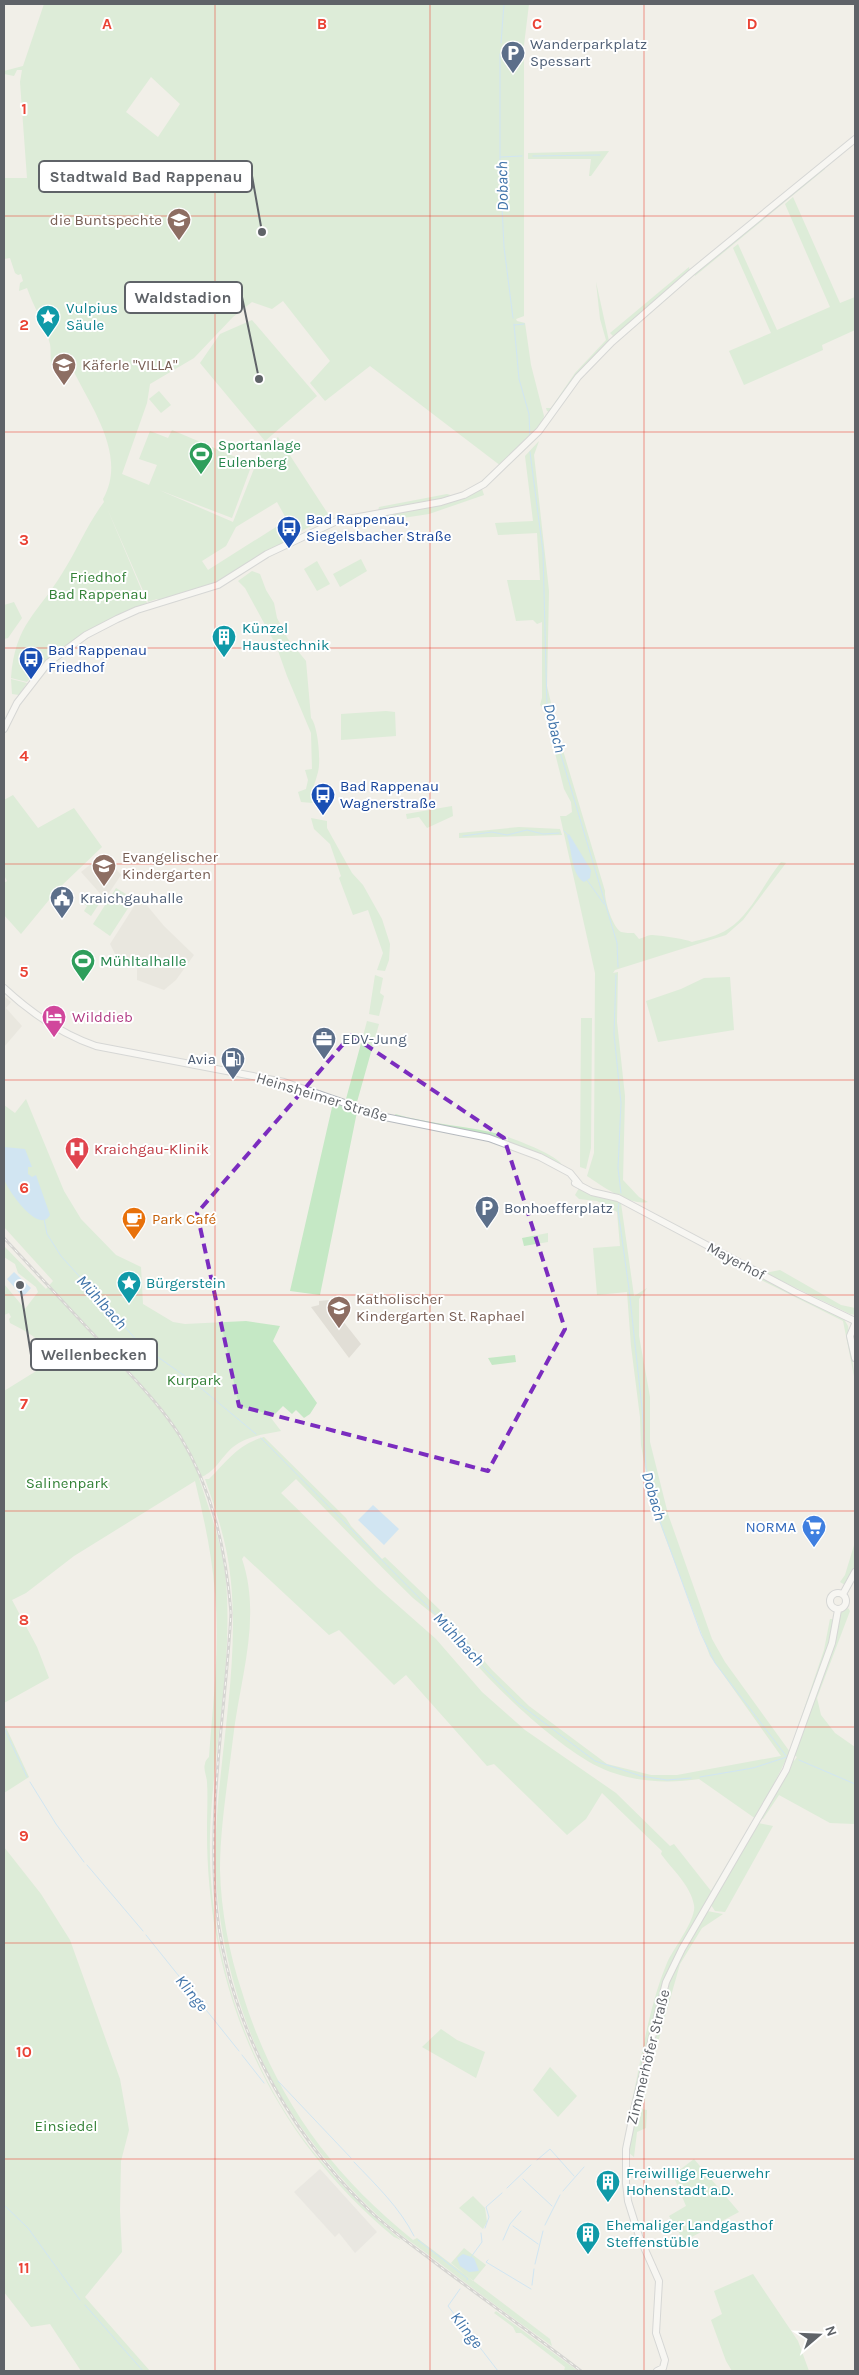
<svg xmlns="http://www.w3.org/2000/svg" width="859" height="2375" font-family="Karla,sans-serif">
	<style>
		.industrial { fill: #e0deda }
		.education { fill: #e1ded6 }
		.green { fill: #c5e8c5; fill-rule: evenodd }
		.water { fill: #aadaff }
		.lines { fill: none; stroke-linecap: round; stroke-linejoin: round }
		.stream { stroke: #aadaff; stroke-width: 1 }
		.secondary-casing { stroke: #b6babf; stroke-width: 8 }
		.secondary { stroke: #fff; stroke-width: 6 }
		.rail-casing { stroke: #b6b7b8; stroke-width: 3 }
		.rail { stroke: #fff; stroke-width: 1; stroke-dasharray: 4; stroke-linecap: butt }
		.marked { fill: none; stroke: #7b2cbf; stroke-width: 4; stroke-dasharray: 10 6; stroke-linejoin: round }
		.grid { fill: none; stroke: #ea4335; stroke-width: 1; stroke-opacity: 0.55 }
		.labels { text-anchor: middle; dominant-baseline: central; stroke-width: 4; stroke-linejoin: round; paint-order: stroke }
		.service-label { font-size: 15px; fill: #4e5e75; stroke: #fff; text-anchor: start }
		.education-label { font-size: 15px; fill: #785e54; stroke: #fff; text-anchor: start }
		.culture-label { font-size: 15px; fill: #0d838f; stroke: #fff; text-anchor: start }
		.leisure-label { font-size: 15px; fill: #27864d; stroke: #fff; text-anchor: start }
		.transit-label { font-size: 15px; fill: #164399; stroke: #fff; text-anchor: start }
		.park-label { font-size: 15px; fill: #348238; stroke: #fff }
		.hotel-label { font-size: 15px; fill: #b23c85; stroke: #fff; text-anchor: start }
		.street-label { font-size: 15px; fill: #5f6368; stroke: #fff }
		.health-label { font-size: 15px; fill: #be3a42; stroke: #fff; text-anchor: start }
		.food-label { font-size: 15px; fill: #c56008; stroke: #fff; text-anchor: start }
		.shop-label { font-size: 15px; fill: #366cbe; stroke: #fff; text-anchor: end }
		.water-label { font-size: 16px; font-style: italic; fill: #4174aa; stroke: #fff }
		.grid-label { font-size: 16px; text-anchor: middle; font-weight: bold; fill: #ea4335; stroke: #fff; stroke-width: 4; stroke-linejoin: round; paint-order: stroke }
		.leader { fill: none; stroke: #5f6368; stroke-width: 2 }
		.callout-dot { fill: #5f6368; stroke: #fff; stroke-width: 2 }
		.callout { fill: #fff; stroke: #5f6368; stroke-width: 2 }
		.callout-label { font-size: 16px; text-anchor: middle; font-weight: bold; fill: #5f6368 }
	</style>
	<rect width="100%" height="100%" fill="#f1efe8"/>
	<path class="industrial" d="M 320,2169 L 377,2232 L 355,2253 L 339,2233 L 335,2237 L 294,2192 Z"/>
	<path class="education" d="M 102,855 L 109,865 L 112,864 L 121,875 L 105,899 L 81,872 Z
		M 140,897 L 164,926 L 194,955 L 176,980 L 164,990 L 137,980 L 137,964 L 119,962 L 110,944 Z
		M 4,996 L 11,1002 L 6,1008 L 22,1026 L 4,1047 Z
		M 329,1300 L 333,1300 L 339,1308 L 335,1311 L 361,1344 L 349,1358 L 311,1307 L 319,1305 L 319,1301 Z"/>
	<path class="green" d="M 44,4 L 529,4 L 524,45 L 524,316 L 516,319 L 517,321 L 525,323 L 531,365 L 544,416 C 542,429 512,455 501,466 L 370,366 L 325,401 L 310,383 L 330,361 L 283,301 L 272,309 L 252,302 L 233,317 L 194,358 L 150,384 L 147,403 L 122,474 L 149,485 L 157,465 L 139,459 L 150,431 L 168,438 L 172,430 L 252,464 L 232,518 L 159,490 L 233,522 L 261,451 L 278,437 L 332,520 L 318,525 L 317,523 L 284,540 L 284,542 L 213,584 L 160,601 L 157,599 L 148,602 L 107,508 L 147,603 C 99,626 63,642 27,682 L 11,678 C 15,623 38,614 63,572 C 77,550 88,523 104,502 L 103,499 C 127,457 93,410 74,372 L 57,375 C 48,365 52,356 50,344 C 45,324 34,308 27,288 L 19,291 L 20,283 L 23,281 L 21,274 L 18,275 L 15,273 L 10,258 L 4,259 L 4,178 L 27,178 L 20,82 L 22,70 L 17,70 L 14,76 L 4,74 L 4,71 L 23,66 ZM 151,77 L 180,104 L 158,137 L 126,112 ZM 277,502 L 287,520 L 208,570 L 202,561 L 226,546 L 236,527 Z
		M 609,151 L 591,176 L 589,176 L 591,159 L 528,159 L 528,153 Z
		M 825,167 L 825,169 L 695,276 L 694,274 Z
		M 793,197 L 840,303 L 855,297 L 855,330 L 822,345 L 823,350 L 744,385 L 729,351 L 771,333 L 733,248 L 738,244 L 777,330 L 830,307 L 785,204 Z
		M 689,267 L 690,272 L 614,337 L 610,333 Z
		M 596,282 L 609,341 L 550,412 L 547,411 L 546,408 L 551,408 L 575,373 L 606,340 L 600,319 Z
		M 252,320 L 317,396 L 265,441 L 200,363 L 220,334 Z
		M 159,391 L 171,405 L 161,413 L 149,399 Z
		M 539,441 L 534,455 L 549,591 L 547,686 L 559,737 L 605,891 C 604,900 613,928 621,932 C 625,933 630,933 634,933 L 639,939 C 643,938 648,935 651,935 C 659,935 686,939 692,942 C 703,939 718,936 728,929 C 751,914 764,883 781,862 L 786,863 L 743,920 L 726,935 L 615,970 L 613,973 L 618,972 L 617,1022 L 625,1096 L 623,1180 L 639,1197 L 648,1202 C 630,1206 602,1186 587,1176 L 594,1153 L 595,973 L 560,816 L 566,816 L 572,812 L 571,802 L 564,789 L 544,709 L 540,705 L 542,698 L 542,622 L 537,624 L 533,620 L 516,621 L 507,580 L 540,580 L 537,533 L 498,535 L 495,523 L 533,521 L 525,456 Z
		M 482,489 L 484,495 L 429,514 L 350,526 L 349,521 L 416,509 Z
		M 447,494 L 454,496 L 378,511 L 379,507 Z
		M 361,559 L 367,571 L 340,587 L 333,574 Z
		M 317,561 L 330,584 L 317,591 L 304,569 Z
		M 252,571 L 260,574 L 266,590 L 274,603 L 277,618 L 288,639 L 306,661 L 311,718 C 318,726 321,761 318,772 C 314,787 312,787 313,803 L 301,802 L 298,792 L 306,789 L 308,780 L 305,770 L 312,769 L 311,733 L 287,676 L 276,645 L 245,588 L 238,581 Z
		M 14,602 L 22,618 L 8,638 L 4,639 L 4,605 Z
		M 11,679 L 27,683 L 19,695 L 12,694 Z
		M 386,711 L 395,712 L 396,736 L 341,740 L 341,714 Z
		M 13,795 L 38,828 L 74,808 L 102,847 L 58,889 L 21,934 L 4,915 L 4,883 L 7,881 L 4,875 L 4,800 Z
		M 452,806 L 453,816 L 427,828 L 419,817 L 407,819 L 406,814 Z
		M 311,818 L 327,821 L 327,828 L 352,873 L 363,885 L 382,919 L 390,944 L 389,960 L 385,971 L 377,970 L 383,953 L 368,910 L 353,915 L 339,878 L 341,876 L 330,844 L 314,829 Z
		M 519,827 L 560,829 L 562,835 L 459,838 L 459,833 Z
		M 116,888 L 134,899 L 110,936 L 93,924 Z
		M 89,893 L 101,901 L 91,916 L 84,911 L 87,906 L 82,902 Z
		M 375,975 L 383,978 L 380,993 L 384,996 L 379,1016 L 369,1014 Z
		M 730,977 L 734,1030 L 658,1042 L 646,1001 L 681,989 L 704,978 Z
		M 581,1018 L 592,1018 L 591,1148 L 586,1169 L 580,1167 Z
		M 367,1021 L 379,1024 L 357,1102 L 346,1099 Z
		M 26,1099 L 64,1191 L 81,1219 L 116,1255 L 141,1267 L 143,1304 L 173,1322 L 185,1324 L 246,1321 L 280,1326 L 273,1341 L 317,1403 L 310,1414 L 304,1418 L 296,1410 L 292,1414 L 283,1406 L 271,1418 L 281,1431 C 265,1434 247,1436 233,1447 C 220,1458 216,1472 199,1478 C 210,1512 223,1546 226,1582 C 233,1666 213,1750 210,1834 C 207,1944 243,2062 311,2149 C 338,2183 368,2212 401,2240 L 394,2237 C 269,2133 206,1990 207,1828 C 207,1813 208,1797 207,1782 C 207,1777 203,1769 205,1764 C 205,1761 207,1759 209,1757 C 213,1703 220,1648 215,1593 C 212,1555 204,1518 195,1481 L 74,1556 L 26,1593 L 12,1600 L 37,1647 L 49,1678 L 4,1703 L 4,1391 L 54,1360 C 46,1342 28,1332 10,1323 L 9,1319 L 11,1317 L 9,1313 L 4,1315 L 4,1284 L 25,1309 L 38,1292 L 36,1287 L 18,1273 L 15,1264 L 4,1257 L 4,1246 L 46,1289 L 53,1281 L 4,1227 L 4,1105 L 15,1113 Z
		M 333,1103 L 357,1112 L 320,1295 L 290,1291 Z
		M 395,1114 C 430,1124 468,1126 504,1135 L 505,1137 L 503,1140 L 397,1117 Z
		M 508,1137 C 521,1142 557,1155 563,1166 L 508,1142 Z
		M 579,1188 C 592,1199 607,1195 621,1203 L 634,1296 L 647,1288 L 639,1299 L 639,1336 L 650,1397 L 650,1442 L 668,1514 L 712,1639 L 725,1662 L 790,1752 L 756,1819 L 699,1779 C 666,1784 630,1782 599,1767 C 560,1748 504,1696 475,1663 C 464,1649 454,1634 442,1622 C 433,1613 422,1606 413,1598 C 373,1559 335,1519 296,1479 L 281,1493 L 377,1587 L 436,1639 L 482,1692 L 525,1730 L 616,1793 L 670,1846 L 674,1844 L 711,1891 L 752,1822 L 754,1823 L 668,1970 L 656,2007 L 634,2102 L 632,2101 C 642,2056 649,2006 667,1963 C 673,1949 697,1919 694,1905 C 691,1886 672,1869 661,1854 L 662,1851 L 602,1793 L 586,1819 L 567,1835 L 494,1764 L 487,1766 L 406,1675 L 394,1685 L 339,1630 L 329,1635 L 244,1556 L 242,1559 C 262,1618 240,1678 233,1738 C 228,1781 220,1826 220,1870 C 221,1911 229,1953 242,1992 C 274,2096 329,2172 413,2240 L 417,2238 L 550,2339 L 552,2346 C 513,2318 473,2289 434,2259 C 413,2243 390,2228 371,2209 C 341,2180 314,2147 291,2112 C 240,2035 211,1925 216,1833 C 220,1750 239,1666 231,1582 C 228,1546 217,1513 205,1479 L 209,1479 C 227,1461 238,1444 264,1437 L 346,1518 L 351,1526 L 382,1559 L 385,1557 L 441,1611 L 492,1670 L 529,1706 L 607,1764 L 651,1775 L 677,1775 L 781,1756 L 710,1656 L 651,1500 L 641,1445 L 640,1417 L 631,1346 L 627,1292 L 597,1295 L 593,1248 L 620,1246 L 617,1212 L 597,1201 L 579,1199 L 575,1195 Z
		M 548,1233 L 548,1242 L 524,1246 L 522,1238 Z
		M 709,1249 L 844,1319 L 848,1326 L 855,1381 L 843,1321 L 705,1252 Z
		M 780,1270 L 841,1305 L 855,1308 L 855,1315 L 850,1314 L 765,1273 Z
		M 515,1355 L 516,1362 L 492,1365 L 488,1358 Z
		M 855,1542 L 855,1567 L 845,1585 L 840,1582 L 845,1575 Z
		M 848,1608 L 850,1611 L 817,1698 L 821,1715 L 835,1733 L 855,1747 L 855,1824 L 830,1823 L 779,1795 L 763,1819 L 761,1818 L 793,1758 L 794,1761 L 797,1757 L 794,1755 L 834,1645 L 841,1613 Z
		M 830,1619 L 833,1619 L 832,1636 L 794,1744 L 792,1744 L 824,1650 Z
		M 4,1723 L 29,1777 L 4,1793 Z
		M 758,1823 L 773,1826 L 725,1912 L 715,1911 L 711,1905 Z
		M 4,1847 L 41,1894 L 70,1940 L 120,2079 L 129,2130 L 121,2161 L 120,2211 L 122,2252 L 85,2297 L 150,2371 L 81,2371 L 50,2324 L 31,2327 L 4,2292 Z
		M 707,1911 L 723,1914 L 702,1928 L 680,1964 L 647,2081 L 645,2101 L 640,2103 L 639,2101 L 663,1997 L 673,1970 Z
		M 441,2029 L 457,2040 L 485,2052 L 476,2078 L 422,2047 Z
		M 550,2067 L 577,2096 L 558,2117 L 533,2090 Z
		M 637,2108 L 647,2110 L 646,2128 L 637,2132 L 634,2157 L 628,2152 Z
		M 694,2159 L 739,2212 L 684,2241 L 669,2216 L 686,2206 L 673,2175 Z
		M 473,2196 L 485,2208 L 487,2222 L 483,2229 L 459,2208 Z
		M 464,2248 L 486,2265 L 473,2281 L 451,2263 Z
		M 753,2274 L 798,2341 L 809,2371 L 732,2371 L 726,2361 L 711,2320 L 722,2314 L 714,2291 Z
		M 496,2311 L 578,2371 L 564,2371 L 565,2367 L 521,2333 L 516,2333 L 513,2327 L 494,2313 Z"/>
	<path class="water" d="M 569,834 L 591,870 L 590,878 L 584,882 C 571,875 572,848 567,836 Z
		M 4,1147 L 25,1149 L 32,1167 L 28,1167 L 28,1174 L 32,1177 L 36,1175 L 50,1215 C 39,1235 8,1191 4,1179 C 1,1170 4,1157 4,1147 Z
		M 14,1272 L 31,1288 L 23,1297 L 7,1279 Z
		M 373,1505 L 399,1529 L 384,1545 L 358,1520 Z
		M 463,2254 L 474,2258 L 479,2271 L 469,2272 L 460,2266 L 457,2258 Z"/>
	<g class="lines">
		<path class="stream" d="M 501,43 L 504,4
			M 500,54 L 500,166 L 504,247 L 513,318
			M 533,156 L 600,155
			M 500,157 L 522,156
			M 514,324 L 519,379 L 529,414 L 530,437
			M 514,325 L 524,324
			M 530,452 L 543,552 L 547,708 L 617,943 L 618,967
			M 564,831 L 568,835
			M 463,836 L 492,832 L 507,835 L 527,830 L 543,834 L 559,833
			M 587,880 L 604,904
			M 616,975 L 614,1034 L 621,1103 L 618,1168 L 621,1193
			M 619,1203 L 618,1210 L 629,1289 L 642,1408 L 646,1467 L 653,1502 L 701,1634 L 715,1663 L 787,1757 L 753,1768 L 700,1777
			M 44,1219 L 47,1234 L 61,1256 L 141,1345 L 196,1384 L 256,1434
			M 261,1438 L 452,1631 L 483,1667 L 518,1703 L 595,1761 L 641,1776 L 667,1780 L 691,1778
			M 4,1728 L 27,1777
			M 799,1760 L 855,1784
			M 30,1782 L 56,1824 L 84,1862
			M 87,1865 L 143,1931
			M 146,1935 L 239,2051
			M 242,2055 L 264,2083
			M 278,2081 L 351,2158
			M 537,2160 L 550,2149 L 574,2176
			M 354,2162 C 376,2185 400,2208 414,2236
			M 523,2179 L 552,2206
			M 507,2188 L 531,2165
			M 563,2191 L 584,2167
			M 4,2205 L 28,2228 L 80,2300
			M 545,2225 L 560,2195
			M 513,2226 L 538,2244
			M 485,2228 L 489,2217 L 486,2207 L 502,2193
			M 418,2240 L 468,2279 L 467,2280
			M 503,2240 L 510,2224 L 521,2211
			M 471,2257 L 482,2242 L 481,2233
			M 488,2260 L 486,2262 L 531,2289
			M 535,2264 L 543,2231
			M 532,2285 L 534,2269
			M 460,2289 L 448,2306 L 498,2371
			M 85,2305 L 143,2371"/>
		<defs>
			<path id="secondary" d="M 4,729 L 17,703 L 48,663 L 86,635 L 117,619 L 137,610 L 218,585 L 267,554 L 337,521 L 441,502 L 464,495 L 484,484 L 539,431 L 578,377 L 612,342 L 691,273 L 855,139
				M 4,988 C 31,1013 61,1034 96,1046 L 284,1082 L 385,1117 L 489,1138 L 540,1157 L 570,1173 L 579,1184
				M 575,1183 L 592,1192 L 618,1198 L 795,1292 L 855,1321
				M 855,1324 L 850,1336 L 855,1358
				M830 1601a8 8 0 1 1 16 0a8 8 0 1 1-16 0Z
				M 843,1594 L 855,1572
				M 657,2371 L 663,2368 L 665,2360 L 656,2333 L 659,2281 L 639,2236 L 628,2201 L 626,2183 L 626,2149 L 635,2105 L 666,1982 L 682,1949 L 786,1770 L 832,1643 L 838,1610"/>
		</defs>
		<use href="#secondary" class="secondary-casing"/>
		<use href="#secondary" class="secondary"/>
		<defs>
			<path id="rail" d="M 4,1238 C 38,1275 73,1312 107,1349 C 132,1377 160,1404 180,1436 C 213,1491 226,1551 231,1613 C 226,1705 209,1799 215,1891 C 223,2012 283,2128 370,2211 C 391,2231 416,2248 438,2265 C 486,2301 534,2335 581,2371"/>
		</defs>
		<use href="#rail" class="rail-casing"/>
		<use href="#rail" class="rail"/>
	</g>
	<path d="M0 0H859V2375H0ZM 351,1035 L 504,1138 L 565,1329 L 488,1471 L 239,1406 L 197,1213 Z" fill="#f1efe8" fill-opacity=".55" fill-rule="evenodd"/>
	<path class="marked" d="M 351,1035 L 504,1138 L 565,1329 L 488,1471 L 239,1406 L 197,1213 Z"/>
	<path class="grid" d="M 215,4 L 215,2371M 430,4 L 430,2371M 644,4 L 644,2371M 4,216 L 855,216M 4,432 L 855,432M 4,648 L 855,648M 4,864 L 855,864M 4,1080 L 855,1080M 4,1295 L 855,1295M 4,1511 L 855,1511M 4,1727 L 855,1727M 4,1943 L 855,1943M 4,2159 L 855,2159"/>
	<defs>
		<symbol id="parking-pin" viewBox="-11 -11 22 30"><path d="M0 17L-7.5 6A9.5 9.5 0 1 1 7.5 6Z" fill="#5c6f8a" stroke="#fff"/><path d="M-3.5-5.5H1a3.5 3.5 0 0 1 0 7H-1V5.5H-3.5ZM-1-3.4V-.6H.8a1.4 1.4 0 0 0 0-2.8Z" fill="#fff"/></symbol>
		<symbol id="school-pin" viewBox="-11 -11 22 30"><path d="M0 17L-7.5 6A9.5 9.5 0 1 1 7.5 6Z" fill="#8d6e63" stroke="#fff"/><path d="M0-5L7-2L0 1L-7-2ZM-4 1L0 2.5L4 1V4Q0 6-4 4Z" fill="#fff"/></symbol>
		<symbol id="sight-pin" viewBox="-11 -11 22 30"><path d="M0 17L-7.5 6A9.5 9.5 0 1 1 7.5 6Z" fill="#0f9aa8" stroke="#fff"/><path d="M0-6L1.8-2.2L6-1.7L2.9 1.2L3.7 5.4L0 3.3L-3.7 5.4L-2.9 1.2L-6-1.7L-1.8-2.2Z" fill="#fff"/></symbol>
		<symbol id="stadium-pin" viewBox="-11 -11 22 30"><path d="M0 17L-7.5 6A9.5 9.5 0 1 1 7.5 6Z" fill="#2e9e5b" stroke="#fff"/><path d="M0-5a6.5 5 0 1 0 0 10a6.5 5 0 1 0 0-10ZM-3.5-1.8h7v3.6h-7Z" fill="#fff"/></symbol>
		<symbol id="bus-pin" viewBox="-11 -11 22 30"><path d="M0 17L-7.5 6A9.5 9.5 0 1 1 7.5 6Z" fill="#1a4fb4" stroke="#fff"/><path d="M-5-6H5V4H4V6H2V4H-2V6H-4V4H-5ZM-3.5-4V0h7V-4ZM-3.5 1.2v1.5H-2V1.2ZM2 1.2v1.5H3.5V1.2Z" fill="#fff"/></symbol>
		<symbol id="building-pin" viewBox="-11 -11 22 30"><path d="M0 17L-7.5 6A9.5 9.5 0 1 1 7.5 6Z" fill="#0f9aa8" stroke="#fff"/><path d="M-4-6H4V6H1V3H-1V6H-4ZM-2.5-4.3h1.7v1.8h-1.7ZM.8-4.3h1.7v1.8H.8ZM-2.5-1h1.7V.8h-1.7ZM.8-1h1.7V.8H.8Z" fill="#fff"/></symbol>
		<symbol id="civic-pin" viewBox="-11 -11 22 30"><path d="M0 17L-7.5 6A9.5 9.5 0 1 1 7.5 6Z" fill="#5c6f8a" stroke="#fff"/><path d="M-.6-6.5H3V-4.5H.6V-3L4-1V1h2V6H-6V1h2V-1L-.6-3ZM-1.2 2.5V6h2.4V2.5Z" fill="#fff"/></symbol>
		<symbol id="hotel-pin" viewBox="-11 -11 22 30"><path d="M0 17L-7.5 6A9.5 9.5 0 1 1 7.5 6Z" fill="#d1479c" stroke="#fff"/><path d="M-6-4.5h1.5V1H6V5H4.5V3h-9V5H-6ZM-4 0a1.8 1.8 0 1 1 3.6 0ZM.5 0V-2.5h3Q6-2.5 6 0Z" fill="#fff"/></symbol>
		<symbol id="office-pin" viewBox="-11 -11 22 30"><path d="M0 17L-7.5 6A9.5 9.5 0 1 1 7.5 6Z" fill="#5c6f8a" stroke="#fff"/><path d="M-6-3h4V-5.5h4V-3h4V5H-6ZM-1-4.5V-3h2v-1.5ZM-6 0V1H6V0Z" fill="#fff"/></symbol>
		<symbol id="fuel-pin" viewBox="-11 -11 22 30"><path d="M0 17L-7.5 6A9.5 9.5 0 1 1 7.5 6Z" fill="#5c6f8a" stroke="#fff"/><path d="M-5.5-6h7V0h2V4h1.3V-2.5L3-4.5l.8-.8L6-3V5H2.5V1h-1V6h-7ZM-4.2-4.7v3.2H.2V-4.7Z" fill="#fff"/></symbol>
		<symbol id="hospital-pin" viewBox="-11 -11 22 30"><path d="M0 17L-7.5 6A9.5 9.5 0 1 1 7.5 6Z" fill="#e0444e" stroke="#fff"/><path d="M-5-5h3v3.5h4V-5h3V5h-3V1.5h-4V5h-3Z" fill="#fff"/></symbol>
		<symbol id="cafe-pin" viewBox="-11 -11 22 30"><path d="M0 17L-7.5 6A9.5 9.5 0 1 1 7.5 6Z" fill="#e8710a" stroke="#fff"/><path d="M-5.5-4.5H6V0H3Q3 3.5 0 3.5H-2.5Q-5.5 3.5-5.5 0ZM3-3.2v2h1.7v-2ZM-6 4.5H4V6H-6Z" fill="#fff"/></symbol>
		<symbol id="supermarket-pin" viewBox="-11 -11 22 30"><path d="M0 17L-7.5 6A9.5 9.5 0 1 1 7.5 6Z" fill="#3f7fe0" stroke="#fff"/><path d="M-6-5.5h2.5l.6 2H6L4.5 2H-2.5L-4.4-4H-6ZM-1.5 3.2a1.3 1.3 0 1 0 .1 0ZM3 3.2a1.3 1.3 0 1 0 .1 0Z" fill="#fff"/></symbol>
	</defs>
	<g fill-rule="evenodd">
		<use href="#parking-pin" x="499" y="39" width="28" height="38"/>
		<use href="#school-pin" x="165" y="206" width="28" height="38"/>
		<use href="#sight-pin" x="34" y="303" width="28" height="38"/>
		<use href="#school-pin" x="50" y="351" width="28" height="38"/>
		<use href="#stadium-pin" x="187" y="440" width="28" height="38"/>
		<use href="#bus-pin" x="275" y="514" width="28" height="38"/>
		<use href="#building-pin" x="210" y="623" width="28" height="38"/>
		<use href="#bus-pin" x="17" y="645" width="28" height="38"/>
		<use href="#bus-pin" x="309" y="781" width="28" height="38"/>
		<use href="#school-pin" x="90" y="852" width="28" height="38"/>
		<use href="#civic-pin" x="48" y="884" width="28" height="38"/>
		<use href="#stadium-pin" x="69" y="947" width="28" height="38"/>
		<use href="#hotel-pin" x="40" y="1003" width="28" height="38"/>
		<use href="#office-pin" x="310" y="1025" width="28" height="38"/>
		<use href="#fuel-pin" x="219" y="1045" width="28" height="38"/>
		<use href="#hospital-pin" x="63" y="1135" width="28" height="38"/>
		<use href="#parking-pin" x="473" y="1194" width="28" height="38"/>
		<use href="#cafe-pin" x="120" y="1205" width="28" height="38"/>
		<use href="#sight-pin" x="115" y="1269" width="28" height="38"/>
		<use href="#school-pin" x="325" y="1294" width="28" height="38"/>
		<use href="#supermarket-pin" x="800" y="1513" width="28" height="38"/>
		<use href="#building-pin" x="594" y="2168" width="28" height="38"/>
		<use href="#building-pin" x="574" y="2220" width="28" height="38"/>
	</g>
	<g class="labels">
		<g class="service-label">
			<text x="530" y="44">Wanderparkplatz<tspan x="530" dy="17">Spessart</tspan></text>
			<text x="80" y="898">Kraichgauhalle</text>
			<text x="342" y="1039">EDV-Jung</text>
			<text x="216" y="1059" text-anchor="end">Avia</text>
			<text x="504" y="1208">Bonhoefferplatz</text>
		</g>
		<g class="education-label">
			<text x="162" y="220" text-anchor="end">die Buntspechte</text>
			<text x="82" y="365">Käferle "VILLA"</text>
			<text x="122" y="857">Evangelischer<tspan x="122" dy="17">Kindergarten</tspan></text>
			<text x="356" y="1299">Katholischer<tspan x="356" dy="17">Kindergarten St. Raphael</tspan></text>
		</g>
		<g class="culture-label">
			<text x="66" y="308">Vulpius<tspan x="66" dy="17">Säule</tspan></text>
			<text x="242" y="628">Künzel<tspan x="242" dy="17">Haustechnik</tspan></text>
			<text x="146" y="1283">Bürgerstein</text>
			<text x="626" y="2173">Freiwillige Feuerwehr<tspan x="626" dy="17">Hohenstadt a.D.</tspan></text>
			<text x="606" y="2225">Ehemaliger Landgasthof<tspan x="606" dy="17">Steffenstüble</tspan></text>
		</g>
		<g class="leisure-label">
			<text x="218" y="445">Sportanlage<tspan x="218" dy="17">Eulenberg</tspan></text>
			<text x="100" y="961">Mühltalhalle</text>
		</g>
		<g class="transit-label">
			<text x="306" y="519">Bad Rappenau,<tspan x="306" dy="17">Siegelsbacher Straße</tspan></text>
			<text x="48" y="650">Bad Rappenau<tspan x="48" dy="17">Friedhof</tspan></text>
			<text x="340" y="786">Bad Rappenau<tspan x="340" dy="17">Wagnerstraße</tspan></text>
		</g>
		<g class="park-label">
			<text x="98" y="577">Friedhof<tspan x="98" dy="17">Bad Rappenau</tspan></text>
			<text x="194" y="1380">Kurpark</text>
			<text x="67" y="1483">Salinenpark</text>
			<text x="66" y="2126">Einsiedel</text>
		</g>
		<g class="hotel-label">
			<text x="72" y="1017">Wilddieb</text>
		</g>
		<g class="street-label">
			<text transform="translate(322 1097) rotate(17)">Heinsheimer Straße</text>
			<text transform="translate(736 1261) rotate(28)">Mayerhof</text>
			<text transform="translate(648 2057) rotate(-76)">Zimmerhöfer Straße</text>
		</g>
		<g class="health-label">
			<text x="94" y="1149">Kraichgau-Klinik</text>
		</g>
		<g class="food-label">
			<text x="152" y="1219">Park Café</text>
		</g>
		<g class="shop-label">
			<text x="796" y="1527">NORMA</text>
		</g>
		<g class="water-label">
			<text transform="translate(502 186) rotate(-91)">Dobach</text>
			<text transform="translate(555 728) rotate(76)">Dobach</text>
			<text transform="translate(102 1302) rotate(48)">Mühlbach</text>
			<text transform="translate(654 1496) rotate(74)">Dobach</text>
			<text transform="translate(459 1639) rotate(47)">Mühlbach</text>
			<text transform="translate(192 1993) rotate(51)">Klinge</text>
			<text transform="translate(467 2330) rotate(52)">Klinge</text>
		</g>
	</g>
	<g class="grid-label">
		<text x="107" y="29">A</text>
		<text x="322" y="29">B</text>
		<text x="537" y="29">C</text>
		<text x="752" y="29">D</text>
		<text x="24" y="114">1</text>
		<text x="24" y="330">2</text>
		<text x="24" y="545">3</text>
		<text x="24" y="761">4</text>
		<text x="24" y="977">5</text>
		<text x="24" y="1193">6</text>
		<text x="24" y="1409">7</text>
		<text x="24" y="1625">8</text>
		<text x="24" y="1841">9</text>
		<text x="24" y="2057">10</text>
		<text x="24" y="2273">11</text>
	</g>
	<path class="leader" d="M262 232L252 176M259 379L242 297M20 1285L31 1355"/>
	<g class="callout-dot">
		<circle cx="262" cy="232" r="5"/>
		<circle cx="259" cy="379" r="5"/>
		<circle cx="20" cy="1285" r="5"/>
	</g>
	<g class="callout">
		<rect x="39" y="161" width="213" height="31" rx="5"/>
		<rect x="125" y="282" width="117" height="31" rx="5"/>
		<rect x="31" y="1339" width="126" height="31" rx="5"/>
	</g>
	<g class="callout-label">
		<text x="146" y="182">Stadtwald Bad Rappenau</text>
		<text x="183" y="303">Waldstadion</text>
		<text x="94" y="1360">Wellenbecken</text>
	</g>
	<rect width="859" height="2375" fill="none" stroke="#5f6368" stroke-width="10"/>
	<g transform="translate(819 2335) rotate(71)" stroke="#ffffff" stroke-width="4" paint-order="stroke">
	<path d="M0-4L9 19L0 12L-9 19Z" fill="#5f6368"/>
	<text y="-8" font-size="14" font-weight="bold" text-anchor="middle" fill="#5f6368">N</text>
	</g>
</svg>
